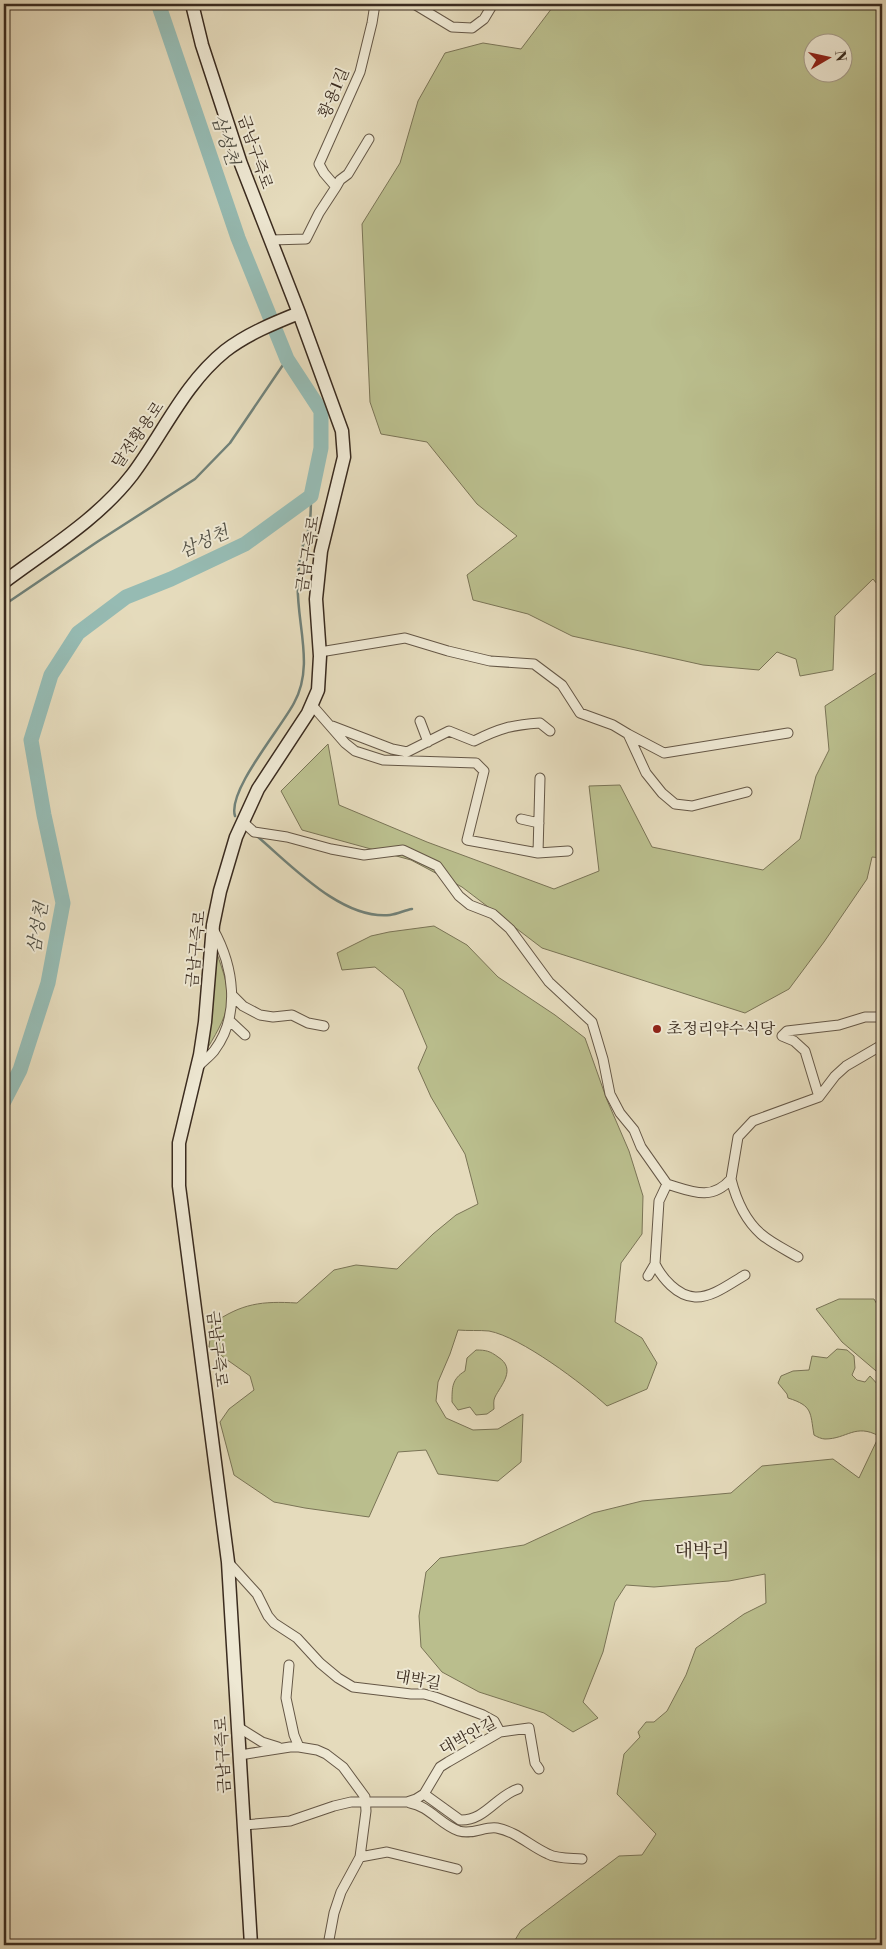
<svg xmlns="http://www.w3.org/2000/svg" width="886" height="1949" font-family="'Libre Bodoni','Noto Serif KR',serif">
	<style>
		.green { fill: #babe8d; stroke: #7a7456; fill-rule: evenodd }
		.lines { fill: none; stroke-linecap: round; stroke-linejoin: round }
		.stream { stroke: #718178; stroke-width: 2.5 }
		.river { stroke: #96bbb3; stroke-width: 15 }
		.street-casing { stroke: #655746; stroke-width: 11 }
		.secondary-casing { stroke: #3a2b1f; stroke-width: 15 }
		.street { stroke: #eee8d3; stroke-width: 9 }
		.secondary { stroke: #eee8d3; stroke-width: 12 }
		.poi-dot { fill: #8f2418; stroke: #eee8d3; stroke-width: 2 }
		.labels { text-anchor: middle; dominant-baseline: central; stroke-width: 4; stroke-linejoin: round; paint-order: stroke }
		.street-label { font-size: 16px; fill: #3a2b1f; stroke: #eee8d3 }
		.poi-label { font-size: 16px; fill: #3a2b1f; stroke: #eee8d3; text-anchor: start }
		.water-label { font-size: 18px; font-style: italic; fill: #514f44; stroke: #eee8d3 }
		.quarter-label { font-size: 19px; fill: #3a2b1f; stroke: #eee8d3 }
	</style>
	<rect width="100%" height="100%" fill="#e5dbbc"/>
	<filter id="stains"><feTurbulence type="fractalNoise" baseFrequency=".004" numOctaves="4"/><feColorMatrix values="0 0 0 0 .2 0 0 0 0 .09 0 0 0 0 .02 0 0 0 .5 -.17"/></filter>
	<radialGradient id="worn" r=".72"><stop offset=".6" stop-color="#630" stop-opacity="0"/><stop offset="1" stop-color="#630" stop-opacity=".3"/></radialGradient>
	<path class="green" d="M 555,4 L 882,4 L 882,590 L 873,579 L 835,616 L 833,670 L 800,676 L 796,659 L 777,652 L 759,670 L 703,665 L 572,636 L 528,614 L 473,600 L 467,575 L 517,536 L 477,504 L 427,442 L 381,434 L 370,402 L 362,224 L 400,163 L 418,101 L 445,53 L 483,43 L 521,49 ZM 814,42 L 844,42 L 844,72 L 814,72 Z
		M 882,669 L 882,858 L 872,857 L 867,879 L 824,942 L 789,989 L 745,1013 L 542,948 L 462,887 L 411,860 L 302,830 L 281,791 L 328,744 L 339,805 L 427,842 L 554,889 L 599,871 L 589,786 L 620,785 L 652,847 L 763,870 L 800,839 L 816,776 L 829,750 L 825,706 Z
		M 434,926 L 467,945 L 498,977 L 555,1015 L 585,1038 L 607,1100 L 629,1151 L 643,1196 L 642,1234 L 621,1263 L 615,1322 L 642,1338 L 657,1363 L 647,1389 L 607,1406 C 583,1384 521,1337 489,1331 C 479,1330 468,1331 458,1330 L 450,1354 L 438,1382 L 436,1401 L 446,1418 L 473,1430 L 498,1429 L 523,1414 L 521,1462 L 498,1481 L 438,1474 L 426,1450 L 398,1452 L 369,1517 L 305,1508 L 274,1502 L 234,1475 L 220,1422 L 229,1409 L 254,1390 L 250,1376 L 209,1347 L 212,1324 C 242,1303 262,1301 297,1303 L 334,1270 L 356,1265 L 397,1269 L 433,1234 L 456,1215 L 478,1204 L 465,1154 L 431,1097 L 418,1068 L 427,1047 L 403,990 L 375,967 L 342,970 L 337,953 L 371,936 L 389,932 Z
		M 216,951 C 233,998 233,1006 207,1049 Z
		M 839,1299 L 874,1299 L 882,1313 L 882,1376 L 842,1342 L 816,1309 Z
		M 837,1349 L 847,1350 L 854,1356 L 855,1368 L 852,1375 L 857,1380 L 865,1382 L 870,1376 L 880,1387 L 882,1395 L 882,1945 L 512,1945 L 521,1930 L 619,1856 L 642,1855 L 656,1834 L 617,1794 L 624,1754 L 640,1737 L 638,1732 L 646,1722 L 654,1722 L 667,1711 L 686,1675 L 696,1648 L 744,1614 L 766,1603 L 765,1574 L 729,1581 L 654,1587 L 626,1585 L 615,1602 L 603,1652 L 583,1702 L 598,1718 L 573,1732 L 544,1713 L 479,1692 L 442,1672 L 421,1647 L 419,1616 L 426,1572 L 440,1558 L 524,1545 L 593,1513 L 642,1501 L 731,1493 L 762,1466 L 833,1459 L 859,1478 L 879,1436 C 855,1423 847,1439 825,1439 C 822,1439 817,1437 814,1435 C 810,1412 813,1406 788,1398 L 787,1394 L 778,1383 L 781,1376 L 793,1371 L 809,1370 L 812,1356 L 827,1358 Z
		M 476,1350 C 486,1350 490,1351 498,1357 C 517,1369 501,1385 495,1397 C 493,1401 494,1405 494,1409 L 487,1414 L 476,1415 L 470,1407 L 458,1410 L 452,1402 C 452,1387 452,1379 465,1371 L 467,1358 Z"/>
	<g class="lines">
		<path class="stream" d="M 4,605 L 97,542 L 195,479 L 230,443 L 287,359
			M 235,816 C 227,791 281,728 294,703 C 316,664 294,618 298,575 C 299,566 300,555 303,545 C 305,539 308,533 309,527 C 311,517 311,506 311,496
			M 258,837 C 292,866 342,920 390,915 C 398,914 405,910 412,909"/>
		<path class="river" d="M 4,1101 L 20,1070 L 48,983 L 63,903 L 44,815 L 31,740 L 51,675 L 78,633 L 126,597 L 171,579 L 245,544 L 311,496 L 321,448 L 321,411 L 287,359 L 238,238 L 160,9 L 160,4"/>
		<defs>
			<path id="street" d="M 414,4 L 452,27 L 472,28 L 484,19 L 493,4
				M 336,187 L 340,180 L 348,174 L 369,139
				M 271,240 L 306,239 L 319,213 L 336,187 L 324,173 L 319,164 L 360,72 L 372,23 L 375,4
				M 320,652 L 405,638 L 448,651 L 490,661 L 534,664 L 562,685 L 580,713 L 613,725 L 628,734 L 646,773 L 662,793 L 675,804 L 692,806 L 747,792
				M 311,704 L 345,743 L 355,751 L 383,760 L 476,763 L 484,771 L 467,840 L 538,853 L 568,851
				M 420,721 L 428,742
				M 332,726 L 392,749 L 407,752 L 449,731 L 474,741 C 500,728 512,725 540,723 L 550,731
				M 628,734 L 664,753 L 788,733
				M 521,819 L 539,823
				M 243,822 L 254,832 L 287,837 L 331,849 L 364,855 L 403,850 L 437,866 L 459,896 L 470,905 L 493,914 L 510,929 L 549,982 L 592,1022 L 603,1059 L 610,1094 L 620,1113 L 634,1130 L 641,1147 L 667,1184 L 659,1201 L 655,1264
				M 538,853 L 540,778
				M 232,995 L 243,1006 L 260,1015 L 273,1017 L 292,1015 L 308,1023 L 324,1026
				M 229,1020 L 245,1035
				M 197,1068 C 202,1062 209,1057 214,1051 C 241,1015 234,967 213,929
				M 819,1097 L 805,1051 L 794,1041 L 782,1036 L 787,1031 L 839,1025 L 865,1017 L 882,1017
				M 731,1179 L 738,1137 L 753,1121 L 819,1097 L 835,1076 L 846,1066 L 882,1045
				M 667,1184 C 691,1191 711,1202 731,1179 C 736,1199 745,1220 761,1234 C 771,1243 786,1250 798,1257
				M 648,1276 L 655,1264 C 662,1278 677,1296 695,1297 C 712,1298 731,1283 745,1275
				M 228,1562 L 257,1594 L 268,1616 L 274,1623 L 297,1638 L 320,1663 L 338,1678 L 353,1687 L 411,1694 L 424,1694 L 435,1697 L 483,1715 L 494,1721 L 500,1732
				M 289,1665 L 286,1698 L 294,1735 L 299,1747
				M 238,1727 L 262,1742 L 278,1747
				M 240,1755 L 290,1747 L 299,1747 L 317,1750 L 326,1754 L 343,1767 L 365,1797 L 366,1811 L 360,1857 L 341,1892 L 334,1913 L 328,1945
				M 424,1794 L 460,1820 C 485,1821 496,1796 518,1789
				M 410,1803 C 429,1806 441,1825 459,1831 C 473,1835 485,1826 497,1828 C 517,1832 530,1846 548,1854 C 557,1859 572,1858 582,1859
				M 244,1825 L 290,1821 L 334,1806 L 351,1802 L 407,1802 L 416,1799 L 424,1794 L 440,1767 L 448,1762 L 500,1732 L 529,1728 L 535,1763 L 539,1769
				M 360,1857 L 387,1852 L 457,1869"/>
			<path id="secondary" d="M 192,4 L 202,45 L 241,164 L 299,313 L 342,431 L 344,457 L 321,551 L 316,599 L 320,656 L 318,690 L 308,713 L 258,789 L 236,837 L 220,891 L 213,925 L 205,1022 L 200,1055 L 179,1143 L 179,1186 L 228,1562 L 251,1945
				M 4,582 C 48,549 98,519 132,475 C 163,434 184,384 225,351 C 247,334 274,323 299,313"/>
		</defs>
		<use href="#street" class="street-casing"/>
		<use href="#secondary" class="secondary-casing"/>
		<use href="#street" class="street"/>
		<use href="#secondary" class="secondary"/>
	</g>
	<circle class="poi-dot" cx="657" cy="1029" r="5"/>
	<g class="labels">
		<g class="street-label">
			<text transform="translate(334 93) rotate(-67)">황용1길</text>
			<text transform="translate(255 152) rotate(71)">금남구즉로</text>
			<text transform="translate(138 435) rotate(-55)">달전황용로</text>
			<text transform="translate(308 554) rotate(-81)">금남구즉로</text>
			<text transform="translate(196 949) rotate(-84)">금남구즉로</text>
			<text transform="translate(217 1349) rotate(83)">금남구즉로</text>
			<text transform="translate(418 1680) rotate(10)">대박길</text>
			<text transform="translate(468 1736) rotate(-28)">대박안길</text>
			<text transform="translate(223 1755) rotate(-93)">금남구즉로</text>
		</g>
		<g class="poi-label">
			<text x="667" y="1029">초정리약수식당</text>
		</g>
		<g class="water-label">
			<text transform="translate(225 140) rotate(72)">삼성천</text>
			<text transform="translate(204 542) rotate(-24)">삼성천</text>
			<text transform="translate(38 928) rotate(-81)">삼성천</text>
		</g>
		<g class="quarter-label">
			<text x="702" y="1551">대박리</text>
		</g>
	</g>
	<rect width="886" height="1949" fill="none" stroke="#e5dbbc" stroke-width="20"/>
	<rect x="5" y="5" width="876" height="1939" fill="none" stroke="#3a2b1f" stroke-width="2.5"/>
	<rect x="10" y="10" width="866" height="1929" fill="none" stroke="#3a2b1f"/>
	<g transform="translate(828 58) rotate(81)"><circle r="24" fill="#eee8d3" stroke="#a69c8b"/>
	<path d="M0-4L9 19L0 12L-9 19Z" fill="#8f2418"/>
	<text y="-8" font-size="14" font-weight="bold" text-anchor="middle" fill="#3a2b1f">N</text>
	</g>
	<rect width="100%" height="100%" filter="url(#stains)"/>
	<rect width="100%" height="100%" fill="url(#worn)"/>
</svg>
